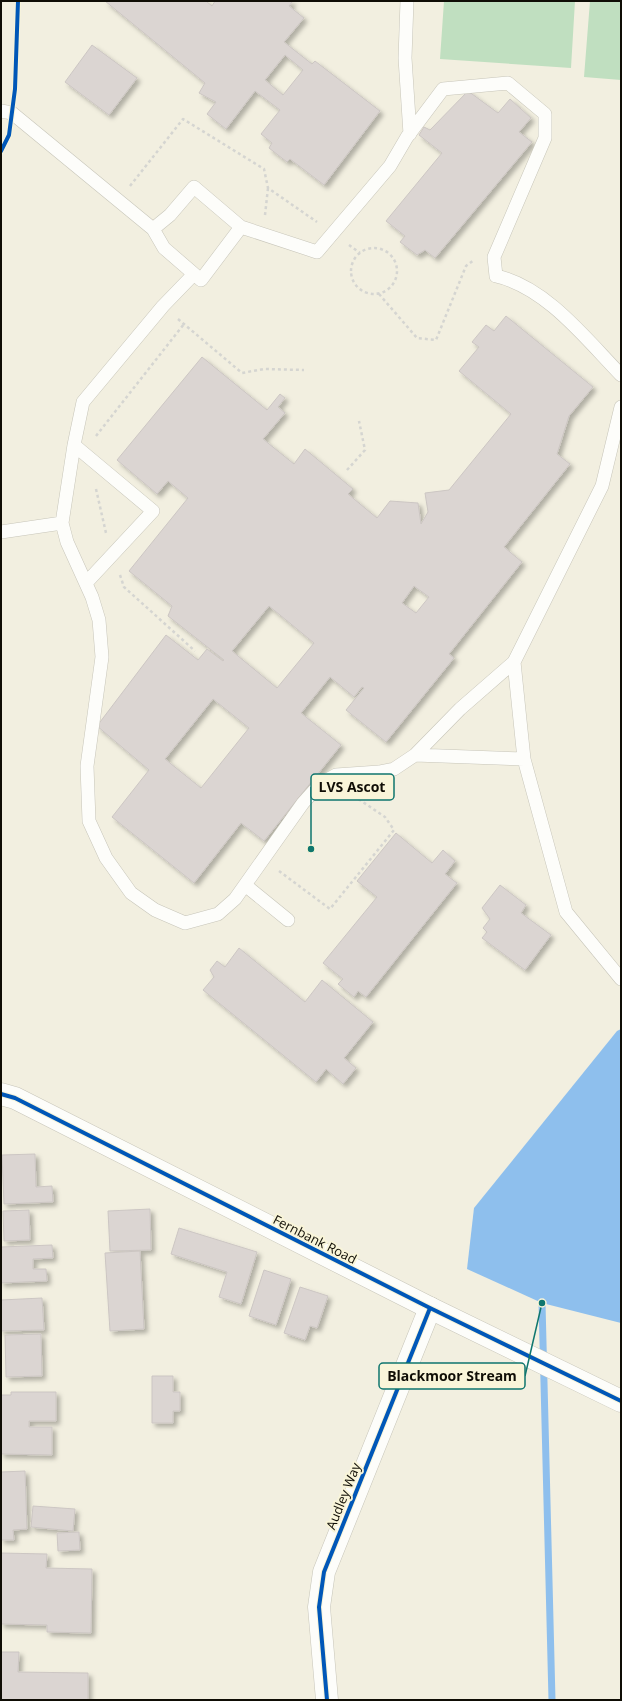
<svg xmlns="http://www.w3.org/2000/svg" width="622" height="1701" font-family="'Open Sans',sans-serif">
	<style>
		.green { fill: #c0dfc0 }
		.water { fill: #8ebfed }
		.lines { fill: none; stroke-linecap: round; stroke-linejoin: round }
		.stream { stroke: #8ebfed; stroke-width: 7 }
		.building { fill: #dbd5d2; stroke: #ccc6c3; fill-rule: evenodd; filter: url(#shadow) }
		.service-casing { stroke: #c7c5b9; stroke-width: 14 }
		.minor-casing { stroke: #c7c5b9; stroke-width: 23 }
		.tertiary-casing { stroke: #c7c5b9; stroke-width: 23 }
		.path { stroke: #d5d5d1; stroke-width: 2.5; stroke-dasharray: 3 3; stroke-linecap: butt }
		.service { stroke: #fdfdfa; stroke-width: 13 }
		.minor { stroke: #fdfdfa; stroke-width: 22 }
		.tertiary { stroke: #fdfdfa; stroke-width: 22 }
		.cycleway-casing { stroke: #f9f5d9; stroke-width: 6 }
		.cycleway { stroke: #0057b8; stroke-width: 4 }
		.labels { text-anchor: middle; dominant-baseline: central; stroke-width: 4; stroke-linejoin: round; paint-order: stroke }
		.street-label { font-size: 13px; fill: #0f0d05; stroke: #f9f5d9 }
		.leader { fill: none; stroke: #0f766e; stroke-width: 1.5 }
		.callout-dot { fill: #0f766e; stroke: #f9f5d9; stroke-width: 1.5 }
		.callout { fill: #f9f5d9; stroke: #0f766e; stroke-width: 1.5 }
		.callout-label { font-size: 14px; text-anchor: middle; font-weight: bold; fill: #0f0d05 }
	</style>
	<defs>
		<filter id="shadow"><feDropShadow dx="3.5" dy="3.5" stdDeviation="2" flood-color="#0004"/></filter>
	</defs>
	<rect width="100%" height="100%" fill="#f2efe0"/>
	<path class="green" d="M 444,1 L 575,1 L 571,68 L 440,59 Z
		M 590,1 L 621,1 L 621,80 L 584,77 Z"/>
	<path class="water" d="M 621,1029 L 621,1323 L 542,1303 L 467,1269 L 474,1208 L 617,1031 Z"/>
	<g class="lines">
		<path class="stream" d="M 542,1303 L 552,1700"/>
	</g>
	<path class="building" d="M 105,1 L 206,1 L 212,6 L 215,1 L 293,1 L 289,6 L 304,18 L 284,42 L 312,64 L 315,61 L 380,111 L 324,185 L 290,159 L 287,162 L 269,148 L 272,143 L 261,134 L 280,110 L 255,91 L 226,129 L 207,114 L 216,102 L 199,93 L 205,83 ZM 285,55 L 303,70 L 283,95 L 265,80 Z
		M 92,45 L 137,78 L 109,115 L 65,82 Z
		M 468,91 L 498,113 L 510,99 L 531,118 L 519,132 L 532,142 L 435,258 L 425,250 L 417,255 L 400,242 L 405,236 L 386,221 L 442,153 L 419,135 L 424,127 L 430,130 Z
		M 506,316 L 593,387 L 569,416 L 557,454 L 570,464 L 504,547 L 522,562 L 449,654 L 454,658 L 386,742 L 346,710 L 364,688 L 362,687 L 354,697 L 330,677 L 301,713 L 341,745 L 264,841 L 241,823 L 194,883 L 112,817 L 149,770 L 97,726 L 166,635 L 198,660 L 207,649 L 223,661 L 224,660 L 168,616 L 172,606 L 129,571 L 188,498 L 168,481 L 157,494 L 117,460 L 202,357 L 267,410 L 280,394 L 285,398 L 278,407 L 285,413 L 263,439 L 294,464 L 305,449 L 353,489 L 348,494 L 377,518 L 390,501 L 418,503 L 421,524 L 428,512 L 425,493 L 449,490 L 511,414 L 459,371 L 479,347 L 472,342 L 486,325 L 494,331 ZM 414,586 L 429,597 L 416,613 L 402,603 ZM 269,606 L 314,643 L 277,688 L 232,651 ZM 213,699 L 249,728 L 201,788 L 165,759 Z
		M 396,833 L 432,863 L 443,850 L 455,861 L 445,874 L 457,883 L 366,997 L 358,991 L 354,997 L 338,984 L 343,979 L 323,963 L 377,897 L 357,881 Z
		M 500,885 L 526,905 L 521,913 L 551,935 L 525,970 L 482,938 L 487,932 L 483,928 L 490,919 L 482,908 Z
		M 239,948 L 305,1002 L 322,980 L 373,1022 L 344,1058 L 356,1068 L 343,1084 L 326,1069 L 316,1082 L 203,990 L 214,977 L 210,970 L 217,961 L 225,967 Z
		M 35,1154 L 36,1187 L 52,1186 L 53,1202 L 4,1204 L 2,1155 Z
		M 150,1209 L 151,1250 L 110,1251 L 108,1211 Z
		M 29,1210 L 30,1240 L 4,1241 L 3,1211 Z
		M 179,1228 L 257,1252 L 241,1304 L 219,1297 L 227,1272 L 171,1254 Z
		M 52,1245 L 53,1258 L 33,1259 L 33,1269 L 46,1269 L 47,1281 L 1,1283 L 1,1247 Z
		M 140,1251 L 144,1329 L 110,1331 L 105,1253 Z
		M 264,1270 L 291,1279 L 276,1325 L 249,1316 Z
		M 300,1287 L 328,1296 L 317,1328 L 310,1326 L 305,1340 L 284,1333 Z
		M 42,1298 L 44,1330 L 1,1331 L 1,1300 Z
		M 41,1334 L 42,1376 L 6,1377 L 5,1335 Z
		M 152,1376 L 173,1376 L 173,1392 L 180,1392 L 180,1411 L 173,1411 L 173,1423 L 152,1423 Z
		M 11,1392 L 56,1392 L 56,1421 L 29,1421 L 29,1427 L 52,1427 L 52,1455 L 1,1454 L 1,1395 L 11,1395 Z
		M 25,1471 L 27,1529 L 13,1530 L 14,1540 L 1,1540 L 1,1472 Z
		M 33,1506 L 75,1509 L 73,1531 L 31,1527 Z
		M 79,1532 L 80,1550 L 58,1551 L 57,1533 Z
		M 1,1553 L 47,1554 L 46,1568 L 92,1569 L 91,1633 L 47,1632 L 47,1625 L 1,1624 Z
		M 1,1652 L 19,1652 L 18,1672 L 88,1673 L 88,1700 L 1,1700 Z"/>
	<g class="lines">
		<defs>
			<path id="service" d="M 407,1 L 405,58 L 410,134
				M 1,111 L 12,113 L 153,229 L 164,248 L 201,280 L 241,227 L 194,187 L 170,215 L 153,229
				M 241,227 L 317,252 L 390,166 L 407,137 L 443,89 L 508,83 L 545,114 L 545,138 L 494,257 L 496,276 C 546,287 586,339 621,375
				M 74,445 L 153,511 L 86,583
				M 62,523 L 67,542 L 92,597 L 99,620 L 102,657 L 87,766 L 89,821 L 106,858 L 131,893 L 155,910 L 185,923 L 218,914 L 235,899 L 303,803 L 320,784 L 336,775 L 379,772 L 394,769 L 415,755 L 460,709 L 514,662 L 602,486 L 621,407
				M 1,532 L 62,523 L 74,445 L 83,402 L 163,306 L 194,274
				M 514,662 L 524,759 L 566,912 L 621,979
				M 415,755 L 524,759
				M 245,885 L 288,920"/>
			<path id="minor" d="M 327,1700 L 319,1607 L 324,1572 L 430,1308"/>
			<path id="tertiary" d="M 1,1094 L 15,1098 L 430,1308 L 621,1401"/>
		</defs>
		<use href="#service" class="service-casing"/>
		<use href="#minor" class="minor-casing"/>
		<use href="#tertiary" class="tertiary-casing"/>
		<path class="path" d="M 130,186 L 183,119 L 264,169 L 268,188 L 317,222
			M 265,215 L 268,188
			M 349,245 L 360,253
			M351 271a23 23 0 1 1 46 0a23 23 0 1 1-46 0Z
			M 379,294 L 417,338 L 436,340 L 466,266 L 474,260
			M 178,319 L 242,373 L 264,369 L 304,370
			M 96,436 L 184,324
			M 347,470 L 365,450 L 359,421
			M 96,489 L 106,533
			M 120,575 L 124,587 L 195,651
			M 279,871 L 330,909 L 394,830 L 385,817 L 354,796 L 353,794"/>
		<use href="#service" class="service"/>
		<use href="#minor" class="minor"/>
		<use href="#tertiary" class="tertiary"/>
		<defs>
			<path id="cycleway" d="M 1,151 L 9,135 L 15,89 L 18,1
				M 1,1094 L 15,1098 L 430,1308 L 621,1401
				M 327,1700 L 319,1607 L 324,1572 L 430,1308"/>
		</defs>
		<use href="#cycleway" class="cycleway-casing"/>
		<use href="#cycleway" class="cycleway"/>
	</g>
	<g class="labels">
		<g class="street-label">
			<text transform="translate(315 1239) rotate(27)">Fernbank Road</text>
			<text transform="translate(343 1496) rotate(-68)">Audley Way</text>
		</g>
	</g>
	<path class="leader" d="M311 849L311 787M542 1303L525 1376"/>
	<g class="callout-dot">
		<circle cx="311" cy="849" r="4"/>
		<circle cx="542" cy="1303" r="4"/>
	</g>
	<g class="callout">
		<rect x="311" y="774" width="83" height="26" rx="4"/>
		<rect x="379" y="1363" width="146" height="26" rx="4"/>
	</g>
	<g class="callout-label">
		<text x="352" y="792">LVS Ascot</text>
		<text x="452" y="1381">Blackmoor Stream</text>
	</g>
	<rect width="622" height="1701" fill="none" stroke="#0f0d05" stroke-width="4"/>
</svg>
